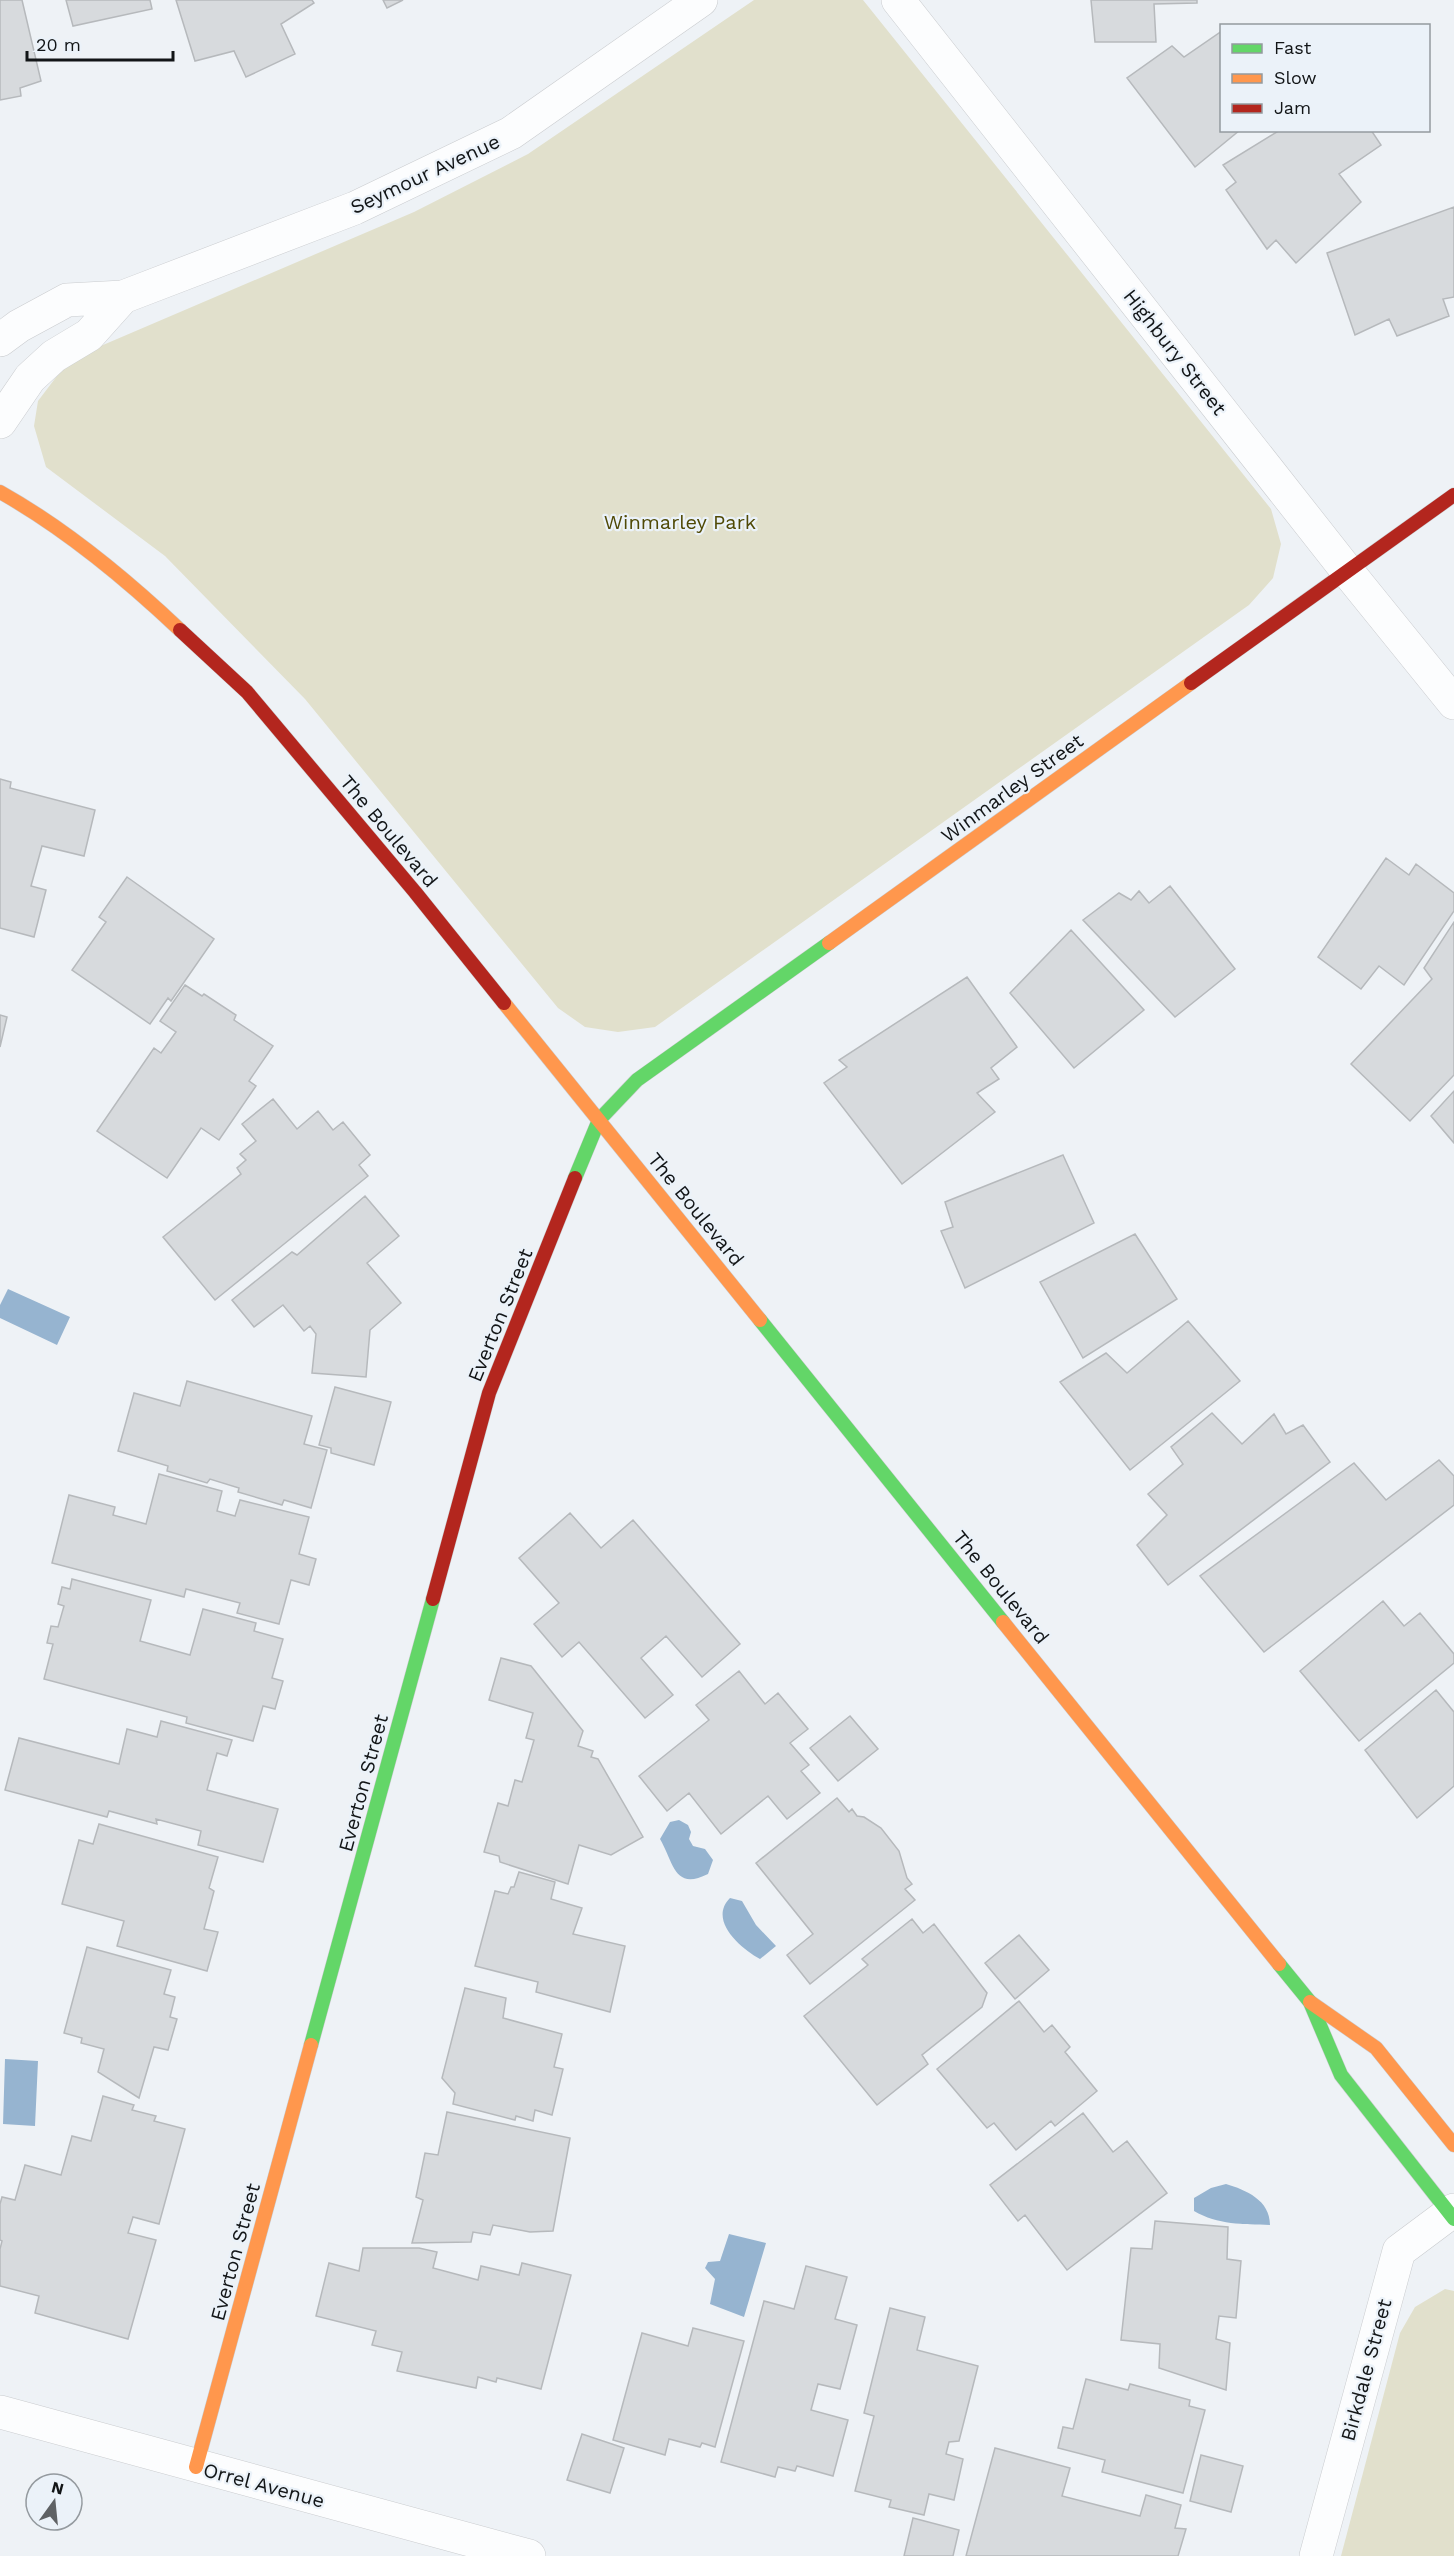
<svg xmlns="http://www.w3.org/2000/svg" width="1454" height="2556" font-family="'Work Sans',sans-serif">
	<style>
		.green { fill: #e1e0cc }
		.water { fill: #96b4d0 }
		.building { fill: #d7dadd; stroke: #b6b9bc; stroke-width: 1.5 }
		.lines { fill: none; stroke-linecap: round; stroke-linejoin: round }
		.street-casing { stroke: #cacccf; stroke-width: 34 }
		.fast-casing { stroke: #cacccf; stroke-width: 15 }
		.slow-casing { stroke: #cacccf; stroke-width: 15 }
		.jam-casing { stroke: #cacccf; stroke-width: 15 }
		.street { stroke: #fcfdfe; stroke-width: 33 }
		.fast { stroke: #63d668; stroke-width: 14 }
		.slow { stroke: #ff974d; stroke-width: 14 }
		.jam { stroke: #b3261e; stroke-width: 14 }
		.labels { text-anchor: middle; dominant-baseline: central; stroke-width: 4.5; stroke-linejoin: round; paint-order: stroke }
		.street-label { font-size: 20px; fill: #121517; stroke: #ebf2f9 }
		.park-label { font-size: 20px; fill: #504905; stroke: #ebf2f9 }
	</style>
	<rect width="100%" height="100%" fill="#eef2f6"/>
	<path class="green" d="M 754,0 L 863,0 L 1271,509 L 1281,544 L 1273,578 L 1249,605 L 655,1027 L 618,1032 L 585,1027 L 558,1008 L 305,699 L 165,556 L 46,467 L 34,426 L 38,401 L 60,372 L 96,348 L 414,212 L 528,154 Z
		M 1445,2289 L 1454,2291 L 1454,2556 L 1341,2556 L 1400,2333 L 1415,2307 Z"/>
	<path class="water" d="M 8,1289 L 70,1317 L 57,1345 L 0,1318 L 0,1305 Z
		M 679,1820 L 688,1825 L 691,1832 L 689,1839 L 693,1846 L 705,1849 L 713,1860 L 708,1874 C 674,1891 674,1863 660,1839 L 670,1822 Z
		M 730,1898 L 742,1901 L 756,1925 L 776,1946 L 760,1959 C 740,1948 708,1920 730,1898 Z
		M 5,2059 L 38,2061 L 35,2126 L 3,2124 Z
		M 1226,2184 C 1246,2190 1270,2200 1270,2225 C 1243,2224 1218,2225 1194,2211 L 1194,2198 L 1211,2188 Z
		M 729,2234 L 766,2243 L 744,2317 L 710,2304 L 715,2279 L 705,2268 L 708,2262 L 720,2261 Z"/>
	<path class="building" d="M 0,0 L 22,0 L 41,81 L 20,88 L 21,96 L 0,100 Z
		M 66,0 L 150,0 L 152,9 L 73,26 Z
		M 176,0 L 312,0 L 314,3 L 281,24 L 295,54 L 246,77 L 234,51 L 195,61 Z
		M 383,0 L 403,0 L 387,8 Z
		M 1091,0 L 1197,0 L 1197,3 L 1154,4 L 1156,42 L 1095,42 Z
		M 1222,31 L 1222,130 L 1240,130 L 1195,167 L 1127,78 L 1172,46 L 1184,57 Z
		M 1280,130 L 1371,130 L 1381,145 L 1339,174 L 1361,202 L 1296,263 L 1276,240 L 1267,249 L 1226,190 L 1236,182 L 1223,165 Z
		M 1454,207 L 1454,297 L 1443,299 L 1449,316 L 1397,336 L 1389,319 L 1355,335 L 1327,253 Z
		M 0,779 L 11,782 L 10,788 L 95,810 L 84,856 L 42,846 L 31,886 L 46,890 L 34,937 L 0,928 Z
		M 1386,858 L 1409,875 L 1416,864 L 1454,893 L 1454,911 L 1404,985 L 1379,966 L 1361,989 L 1318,957 Z
		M 127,877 L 214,939 L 171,1001 L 168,998 L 150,1024 L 72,970 L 106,922 L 99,917 Z
		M 1170,886 L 1235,969 L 1175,1017 L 1083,920 L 1119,893 L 1131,900 L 1139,891 L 1149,903 Z
		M 1454,922 L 1454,1075 L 1410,1121 L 1351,1064 L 1432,979 L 1424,968 Z
		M 1071,930 L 1144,1010 L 1074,1068 L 1010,993 Z
		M 967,977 L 1017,1047 L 991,1068 L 999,1079 L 977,1093 L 995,1112 L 902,1184 L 824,1083 L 847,1067 L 839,1060 Z
		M 185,985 L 202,996 L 204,994 L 236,1015 L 234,1020 L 273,1046 L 249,1081 L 256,1086 L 219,1140 L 201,1128 L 167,1178 L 97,1131 L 154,1048 L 161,1053 L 176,1032 L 160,1021 Z
		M 0,1015 L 7,1017 L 0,1047 Z
		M 1454,1091 L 1454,1143 L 1431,1116 Z
		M 273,1099 L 297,1129 L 318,1111 L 333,1130 L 343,1122 L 370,1155 L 359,1165 L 368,1176 L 215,1300 L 163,1237 L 241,1174 L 237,1168 L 246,1160 L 240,1154 L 256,1141 L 242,1124 Z
		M 1063,1155 L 1094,1223 L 965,1288 L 941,1231 L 953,1227 L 945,1202 Z
		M 365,1196 L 399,1236 L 367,1263 L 401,1303 L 370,1330 L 366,1377 L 312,1373 L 316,1334 L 310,1326 L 304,1331 L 283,1305 L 254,1327 L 232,1300 L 292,1252 L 297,1255 Z
		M 1135,1234 L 1177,1299 L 1083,1358 L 1040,1282 Z
		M 1188,1321 L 1240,1381 L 1130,1470 L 1060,1382 L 1106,1353 L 1127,1373 Z
		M 187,1381 L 312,1416 L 304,1444 L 327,1450 L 311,1508 L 284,1500 L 282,1505 L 238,1492 L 239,1488 L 210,1479 L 207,1483 L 167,1471 L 168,1466 L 118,1451 L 134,1393 L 180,1406 Z
		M 335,1387 L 391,1402 L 374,1465 L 331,1453 L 331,1448 L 319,1445 Z
		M 1212,1413 L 1242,1444 L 1274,1414 L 1286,1434 L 1303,1425 L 1330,1462 L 1168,1585 L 1137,1545 L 1167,1515 L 1148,1494 L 1183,1464 L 1171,1447 Z
		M 1439,1460 L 1454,1476 L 1454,1505 L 1264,1652 L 1200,1576 L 1354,1463 L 1386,1500 Z
		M 159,1474 L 222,1491 L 217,1511 L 235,1516 L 240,1500 L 309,1517 L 299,1554 L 316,1559 L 309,1585 L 291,1580 L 279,1624 L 237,1613 L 240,1603 L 186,1589 L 184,1597 L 52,1563 L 69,1495 L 115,1507 L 113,1515 L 146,1524 Z
		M 570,1513 L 601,1548 L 633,1520 L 740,1644 L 702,1677 L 666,1636 L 641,1658 L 673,1695 L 645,1718 L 579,1642 L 562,1657 L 534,1624 L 559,1603 L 519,1558 Z
		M 72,1579 L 151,1600 L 140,1641 L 190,1655 L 203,1609 L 256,1623 L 254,1631 L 283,1639 L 272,1678 L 283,1681 L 275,1709 L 263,1706 L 253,1741 L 186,1723 L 187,1717 L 44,1679 L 53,1644 L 47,1643 L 51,1626 L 58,1627 L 64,1606 L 58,1604 L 62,1587 L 70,1589 Z
		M 1383,1601 L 1404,1626 L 1420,1613 L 1454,1654 L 1454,1663 L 1359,1741 L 1300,1671 Z
		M 501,1658 L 531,1666 L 583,1731 L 578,1746 L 593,1751 L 591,1757 L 598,1759 L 643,1837 L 611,1855 L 579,1845 L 568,1884 L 500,1862 L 499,1856 L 484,1852 L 498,1803 L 508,1806 L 515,1780 L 522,1782 L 534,1740 L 526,1738 L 533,1713 L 489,1700 Z
		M 739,1671 L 765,1704 L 778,1693 L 808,1729 L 790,1743 L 809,1765 L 801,1771 L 820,1793 L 787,1819 L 768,1796 L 721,1834 L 689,1793 L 667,1811 L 639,1776 L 709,1720 L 696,1705 Z
		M 1436,1690 L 1454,1712 L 1454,1786 L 1417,1818 L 1365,1750 Z
		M 850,1716 L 878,1749 L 838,1781 L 810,1748 Z
		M 161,1721 L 232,1740 L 227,1756 L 217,1753 L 207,1790 L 278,1809 L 263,1862 L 198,1845 L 201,1831 L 156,1819 L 157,1824 L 109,1811 L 107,1817 L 5,1790 L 19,1738 L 119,1764 L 127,1729 L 157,1737 Z
		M 837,1798 L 849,1812 L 852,1809 L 857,1816 L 864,1817 L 881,1828 L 899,1851 L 907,1878 L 912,1884 L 905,1889 L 915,1900 L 810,1984 L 787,1955 L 813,1934 L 756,1863 Z
		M 99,1824 L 218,1857 L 209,1888 L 214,1891 L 204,1929 L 218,1932 L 207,1971 L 117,1946 L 124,1921 L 62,1904 L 79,1840 L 93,1844 Z
		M 519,1872 L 555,1882 L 551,1899 L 582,1908 L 573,1934 L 625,1946 L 610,2012 L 536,1992 L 538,1982 L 475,1966 L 495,1891 L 508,1894 L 511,1887 L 514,1887 Z
		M 912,1919 L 923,1933 L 934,1924 L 987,1993 L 982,2007 L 922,2055 L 928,2064 L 877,2105 L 804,2016 L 868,1965 L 862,1959 Z
		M 1019,1935 L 1049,1970 L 1015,1999 L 985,1963 Z
		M 87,1947 L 171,1970 L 164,1994 L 175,1997 L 170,2017 L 177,2019 L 168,2050 L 154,2047 L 139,2098 L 98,2072 L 104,2049 L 81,2043 L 82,2038 L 64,2033 Z
		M 465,1988 L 506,1998 L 503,2018 L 562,2034 L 554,2067 L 563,2069 L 552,2115 L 535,2110 L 533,2121 L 516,2116 L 515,2120 L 453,2104 L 455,2093 L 442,2078 Z
		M 1019,2001 L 1044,2032 L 1052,2025 L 1070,2047 L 1065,2052 L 1097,2091 L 1055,2126 L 1051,2121 L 1016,2150 L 994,2123 L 987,2128 L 937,2069 Z
		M 103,2096 L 134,2105 L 132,2110 L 156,2116 L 154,2121 L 185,2129 L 159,2224 L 133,2217 L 128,2233 L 156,2240 L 128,2339 L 35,2313 L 39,2296 L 0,2286 L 0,2249 L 2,2241 L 0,2240 L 0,2204 L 2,2197 L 15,2200 L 25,2165 L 61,2175 L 72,2136 L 91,2141 Z
		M 447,2112 L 570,2138 L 553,2231 L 530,2232 L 493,2225 L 490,2235 L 473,2232 L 471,2242 L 412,2243 L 423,2200 L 416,2197 L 425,2153 L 438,2155 Z
		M 1083,2113 L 1113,2152 L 1127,2141 L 1167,2193 L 1067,2270 L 1025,2215 L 1018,2221 L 990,2185 Z
		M 1155,2221 L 1228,2227 L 1227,2259 L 1241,2261 L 1236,2318 L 1219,2316 L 1216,2339 L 1230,2343 L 1226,2390 L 1159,2368 L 1160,2344 L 1121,2340 L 1131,2248 L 1152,2249 Z
		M 363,2248 L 419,2248 L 437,2252 L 433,2268 L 478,2280 L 481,2266 L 519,2275 L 522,2263 L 571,2275 L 541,2389 L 497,2378 L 496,2382 L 478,2377 L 476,2388 L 397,2371 L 402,2352 L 372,2345 L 376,2331 L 316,2316 L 329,2263 L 359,2271 Z
		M 806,2266 L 847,2277 L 835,2319 L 857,2325 L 840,2389 L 818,2384 L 811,2410 L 848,2420 L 833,2476 L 797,2466 L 795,2471 L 778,2467 L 775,2477 L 721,2462 L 764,2301 L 794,2309 Z
		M 890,2308 L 925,2317 L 917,2350 L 978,2366 L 959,2441 L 949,2442 L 946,2454 L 963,2459 L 954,2500 L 929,2494 L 924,2515 L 889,2507 L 891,2500 L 855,2491 L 874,2416 L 864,2413 Z
		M 693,2328 L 744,2341 L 715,2447 L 702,2443 L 700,2447 L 669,2439 L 665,2455 L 613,2440 L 642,2333 L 688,2346 Z
		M 1086,2379 L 1128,2390 L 1130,2384 L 1190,2400 L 1189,2406 L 1205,2410 L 1183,2493 L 1102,2472 L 1105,2460 L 1058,2448 L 1063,2427 L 1073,2429 Z
		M 582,2434 L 624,2448 L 610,2493 L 567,2480 Z
		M 995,2448 L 1070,2468 L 1062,2496 L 1140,2516 L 1146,2495 L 1181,2505 L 1175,2528 L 1186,2529 L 1178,2556 L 966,2556 Z
		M 1201,2455 L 1243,2466 L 1231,2512 L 1190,2501 Z
		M 913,2518 L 959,2530 L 953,2556 L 904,2556 Z"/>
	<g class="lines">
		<defs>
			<path id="street" d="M 898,0 L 1348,572 L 1454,703
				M 0,340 L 19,326 L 67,300 L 123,297 L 355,208 L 511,133 L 701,0
				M 0,422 L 30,378 L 54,356 L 89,335 L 123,297
				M 0,2412 L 529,2556
				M 1316,2556 L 1399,2251 L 1454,2210"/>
			<path id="fast" d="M 575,1178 L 599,1120 L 637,1080 L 829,943
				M 760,1320 L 1003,1622
				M 1279,1964 L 1310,2002 L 1341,2075 L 1454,2219
				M 311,2045 L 433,1599"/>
			<path id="slow" d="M 0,492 C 66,529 125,578 180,630
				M 829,943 L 1191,683
				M 504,1003 L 760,1320
				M 1003,1622 L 1279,1964
				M 1310,2002 L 1376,2048 L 1454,2145
				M 196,2467 L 311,2045"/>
			<path id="jam" d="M 180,630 L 247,692 L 415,892 L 504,1003
				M 1191,683 L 1454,495
				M 433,1599 L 489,1393 L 575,1178"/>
		</defs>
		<use href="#street" class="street-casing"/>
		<use href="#fast" class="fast-casing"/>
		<use href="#slow" class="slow-casing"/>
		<use href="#jam" class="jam-casing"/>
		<use href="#street" class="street"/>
		<use href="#fast" class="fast"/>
		<use href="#slow" class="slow"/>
		<use href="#jam" class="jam"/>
	</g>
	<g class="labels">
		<g class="street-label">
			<text transform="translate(425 174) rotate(-25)">Seymour Avenue</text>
			<text transform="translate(1175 352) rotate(52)">Highbury Street</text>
			<text transform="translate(1012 788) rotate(-36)">Winmarley Street</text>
			<text transform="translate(389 831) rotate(50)">The Boulevard</text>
			<text transform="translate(696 1209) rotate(51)">The Boulevard</text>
			<text transform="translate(500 1315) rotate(-68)">Everton Street</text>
			<text transform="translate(1001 1587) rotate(51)">The Boulevard</text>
			<text transform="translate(363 1783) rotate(-75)">Everton Street</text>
			<text transform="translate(235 2252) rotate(-75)">Everton Street</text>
			<text transform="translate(1366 2370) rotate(-75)">Birkdale Street</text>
			<text transform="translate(264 2485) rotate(15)">Orrel Avenue</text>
		</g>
		<g class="park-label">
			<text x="680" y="522">Winmarley Park</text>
		</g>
	</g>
	<rect x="1220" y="24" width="210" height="108" fill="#ebf2f9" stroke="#949a9f" stroke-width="1.5"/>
	<rect x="1232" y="44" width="30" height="9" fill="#63d668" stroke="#949a9f" stroke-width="1.5"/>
	<text x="1274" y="54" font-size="18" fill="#121517">Fast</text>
	<rect x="1232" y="74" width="30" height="9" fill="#ff974d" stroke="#949a9f" stroke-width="1.5"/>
	<text x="1274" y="84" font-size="18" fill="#121517">Slow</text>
	<rect x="1232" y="104" width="30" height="9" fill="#b3261e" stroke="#949a9f" stroke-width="1.5"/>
	<text x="1274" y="114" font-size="18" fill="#121517">Jam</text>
	<g transform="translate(54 2502) rotate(15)"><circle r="28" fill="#ebf2f9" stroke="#949a9f" stroke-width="1.5"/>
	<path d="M0-4.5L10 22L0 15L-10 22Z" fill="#5f6265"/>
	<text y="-9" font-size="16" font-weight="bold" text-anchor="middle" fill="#121517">N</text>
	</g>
	<path d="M27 51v9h146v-9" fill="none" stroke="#121517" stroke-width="3"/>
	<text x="36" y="51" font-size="18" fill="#121517" stroke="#ebf2f9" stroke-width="4.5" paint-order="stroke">20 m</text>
</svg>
